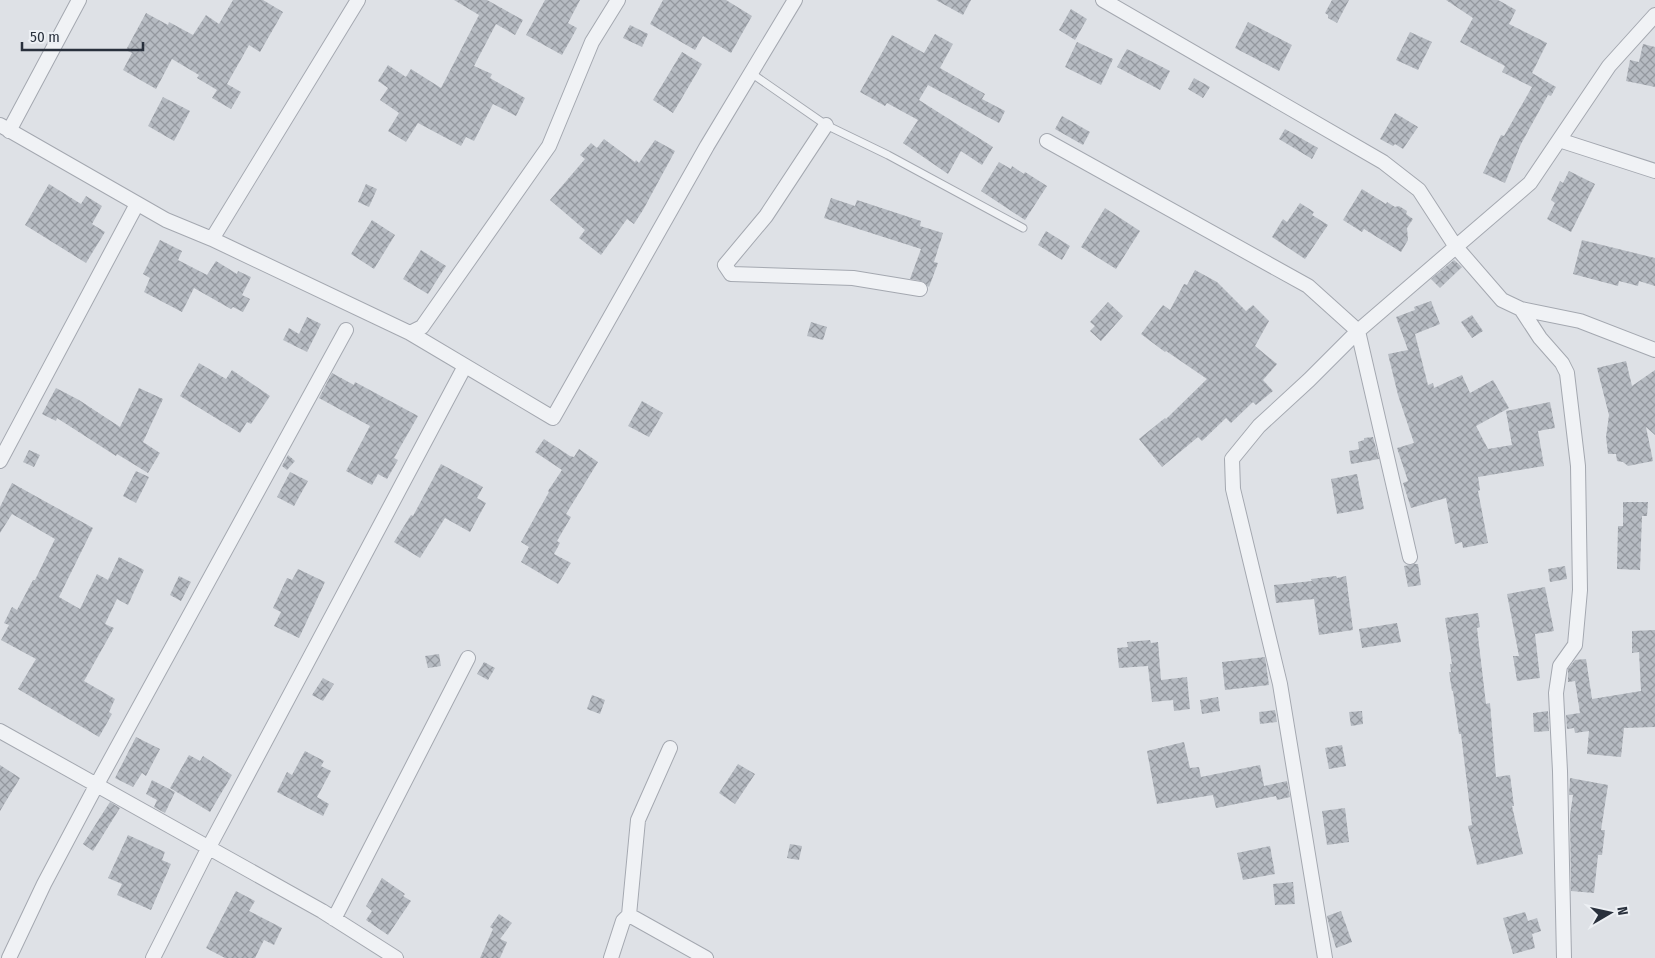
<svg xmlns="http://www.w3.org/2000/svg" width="1655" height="958" font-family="'Fira Sans Condensed',sans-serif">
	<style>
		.building { fill: url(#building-cross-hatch) }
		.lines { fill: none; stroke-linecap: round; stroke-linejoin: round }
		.lane-casing { stroke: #a4a8b0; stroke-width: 9 }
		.street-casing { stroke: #a4a8b0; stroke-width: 16 }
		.lane { stroke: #f0f2f5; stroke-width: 7 }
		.street { stroke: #f0f2f5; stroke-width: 14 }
	</style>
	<defs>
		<pattern id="building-cross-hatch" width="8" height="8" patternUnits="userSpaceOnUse" patternTransform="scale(1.25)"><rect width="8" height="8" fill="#b6bbc2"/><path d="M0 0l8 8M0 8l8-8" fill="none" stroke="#94989f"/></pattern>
	</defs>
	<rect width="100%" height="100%" fill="#dee1e6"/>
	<path class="building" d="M 233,0 L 263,0 L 283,12 L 260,52 L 249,45 L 227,84 L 241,92 L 231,109 L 212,98 L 217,90 L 197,78 L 199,75 L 172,59 L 156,89 L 123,70 L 132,53 L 126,50 L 146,13 L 168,25 L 169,22 L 193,35 L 206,15 L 219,24 Z
		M 454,0 L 487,0 L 523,20 L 515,35 L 496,24 L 474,66 L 492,74 L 490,78 L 525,98 L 516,116 L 493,104 L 474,141 L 466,137 L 461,146 L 418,123 L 406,142 L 388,131 L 399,113 L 380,100 L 388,88 L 378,81 L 388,65 L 406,77 L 411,69 L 441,88 L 479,15 Z
		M 545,0 L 580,0 L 568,23 L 577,28 L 562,55 L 526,35 Z
		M 663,0 L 726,0 L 752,16 L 731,53 L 703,36 L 695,50 L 650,24 Z
		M 936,0 L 971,0 L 963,15 Z
		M 1332,0 L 1349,0 L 1337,23 L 1328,18 L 1328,15 L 1325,13 Z
		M 1446,0 L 1498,0 L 1516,10 L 1509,24 L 1547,43 L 1532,73 L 1556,87 L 1551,96 L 1548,95 L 1521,144 L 1505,183 L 1483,173 L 1501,135 L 1504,136 L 1532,87 L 1502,72 L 1505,66 L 1460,42 L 1473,18 Z
		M 1071,9 L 1087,19 L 1075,40 L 1059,30 Z
		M 1248,22 L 1292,45 L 1279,71 L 1235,48 Z
		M 630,25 L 648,34 L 642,47 L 623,38 Z
		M 1410,32 L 1432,42 L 1418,70 L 1396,60 Z
		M 935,34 L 953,44 L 940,68 L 985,94 L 982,99 L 1005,111 L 999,123 L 928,85 L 919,100 L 993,147 L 982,165 L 961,151 L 948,174 L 903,143 L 918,120 L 887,103 L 885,106 L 860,92 L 892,35 L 924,53 Z
		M 1077,42 L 1113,59 L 1101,85 L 1065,67 Z
		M 1643,44 L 1655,47 L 1655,87 L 1626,81 L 1630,60 L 1639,62 Z
		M 1127,49 L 1170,71 L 1160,90 L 1117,67 Z
		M 682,52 L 702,64 L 673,113 L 653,100 Z
		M 1194,78 L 1210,87 L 1203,98 L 1188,89 Z
		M 163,97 L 190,111 L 174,141 L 148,126 Z
		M 1395,113 L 1418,127 L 1403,149 L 1395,144 L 1393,146 L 1380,139 Z
		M 1062,116 L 1090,132 L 1083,145 L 1055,129 Z
		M 1285,129 L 1318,148 L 1312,159 L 1279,139 Z
		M 604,139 L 635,162 L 636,160 L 639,163 L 655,140 L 675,151 L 643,210 L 634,224 L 627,219 L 601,255 L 579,238 L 585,230 L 550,200 L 585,159 L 580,155 L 591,143 L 597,148 Z
		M 999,162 L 1011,169 L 1012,166 L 1024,174 L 1025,172 L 1047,186 L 1025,220 L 981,191 Z
		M 1569,171 L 1595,184 L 1571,232 L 1547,219 L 1555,203 L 1551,200 L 1560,181 L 1563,183 Z
		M 49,184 L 81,204 L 86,196 L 102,206 L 92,224 L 105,232 L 86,263 L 25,225 Z
		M 366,184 L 377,189 L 369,207 L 358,202 Z
		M 1362,189 L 1386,204 L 1387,202 L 1395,207 L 1399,206 L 1407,211 L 1406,214 L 1413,219 L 1407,228 L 1408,240 L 1401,252 L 1364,229 L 1362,232 L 1343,220 Z
		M 831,198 L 855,206 L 857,200 L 921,221 L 920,226 L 943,233 L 934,262 L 938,263 L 929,287 L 922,281 L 910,279 L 921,249 L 824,218 Z
		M 1300,203 L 1314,212 L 1312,215 L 1328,225 L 1305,259 L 1272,237 L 1283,219 L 1287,222 Z
		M 1105,208 L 1140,231 L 1116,269 L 1081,247 Z
		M 372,220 L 395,235 L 374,269 L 351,254 Z
		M 1046,231 L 1070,246 L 1062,260 L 1038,245 Z
		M 160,240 L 182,251 L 178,260 L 207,275 L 216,261 L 237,274 L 238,271 L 251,277 L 242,295 L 250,299 L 243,312 L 233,307 L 231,309 L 194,288 L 182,312 L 144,292 L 150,278 L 143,274 Z
		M 1582,240 L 1655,258 L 1655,286 L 1639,281 L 1638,286 L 1619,281 L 1618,286 L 1573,274 Z
		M 421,250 L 446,266 L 428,294 L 403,279 Z
		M 1454,260 L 1462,267 L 1440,288 L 1431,279 Z
		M 1195,270 L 1217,282 L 1246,311 L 1253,305 L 1269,321 L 1255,346 L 1277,364 L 1263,380 L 1273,391 L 1256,405 L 1253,402 L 1231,423 L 1226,418 L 1202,441 L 1198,437 L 1162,467 L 1139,439 L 1165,418 L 1166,419 L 1207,379 L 1166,351 L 1165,352 L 1141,334 L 1163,305 L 1170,310 L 1184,284 L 1187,285 Z
		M 1431,301 L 1440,324 L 1415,334 L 1428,385 L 1433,383 L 1434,388 L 1462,375 L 1470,393 L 1493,380 L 1509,408 L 1476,426 L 1488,449 L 1512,445 L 1506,411 L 1550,402 L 1555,428 L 1538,431 L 1544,466 L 1478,477 L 1480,490 L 1478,491 L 1488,543 L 1463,548 L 1462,542 L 1455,544 L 1446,498 L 1411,508 L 1403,483 L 1408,481 L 1397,448 L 1414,443 L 1398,395 L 1388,354 L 1408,350 L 1396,317 L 1415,310 L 1414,307 Z
		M 1108,302 L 1123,316 L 1101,341 L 1090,331 L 1095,326 L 1090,322 Z
		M 1472,315 L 1483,331 L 1472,338 L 1461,322 Z
		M 307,317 L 321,324 L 307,352 L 283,340 L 289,328 L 299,334 Z
		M 811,322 L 827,327 L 823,340 L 807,336 Z
		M 1626,361 L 1632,386 L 1655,370 L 1655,435 L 1646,427 L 1653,461 L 1628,466 L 1623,462 L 1617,461 L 1616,454 L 1608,454 L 1606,437 L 1609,415 L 1597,368 Z
		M 199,363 L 226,379 L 232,370 L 270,396 L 251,424 L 247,422 L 240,433 L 180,396 Z
		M 332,373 L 354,385 L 355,382 L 418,416 L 394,458 L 398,460 L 387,479 L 378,474 L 372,485 L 346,471 L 370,426 L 319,398 Z
		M 56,388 L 79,400 L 120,427 L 139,388 L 163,399 L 143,442 L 160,453 L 148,473 L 117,454 L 116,456 L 57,418 L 56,421 L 42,414 Z
		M 642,401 L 663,413 L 649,437 L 628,426 Z
		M 1373,437 L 1379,459 L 1351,464 L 1349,451 L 1359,449 L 1358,442 L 1364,440 L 1364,438 Z
		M 544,439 L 570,456 L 574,457 L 579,449 L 598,462 L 566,514 L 571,517 L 557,541 L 560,543 L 554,554 L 571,563 L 558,584 L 521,562 L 529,547 L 521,542 L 549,492 L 548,491 L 562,470 L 535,452 Z
		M 29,450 L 40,455 L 34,467 L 23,462 Z
		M 288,455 L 295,461 L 287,470 L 282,466 Z
		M 441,464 L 483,487 L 477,498 L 486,503 L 470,532 L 445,518 L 420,558 L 394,542 L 411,515 L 413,516 Z
		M 136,471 L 149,477 L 136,503 L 123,496 Z
		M 290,472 L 308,481 L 294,506 L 277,497 Z
		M 1357,474 L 1364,509 L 1337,514 L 1331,479 Z
		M 12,483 L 93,528 L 59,597 L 80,609 L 97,574 L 108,580 L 119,557 L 144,570 L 128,605 L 117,599 L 105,624 L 114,628 L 84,681 L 115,699 L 109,712 L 112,714 L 99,737 L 18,689 L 36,659 L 1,640 L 9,625 L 4,623 L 12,607 L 17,610 L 33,580 L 35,580 L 55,539 L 12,514 L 0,533 L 0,507 Z
		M 1623,502 L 1648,502 L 1647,516 L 1642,516 L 1640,570 L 1617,569 L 1618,526 L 1623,526 Z
		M 1415,564 L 1418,564 L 1421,585 L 1408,587 L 1404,566 Z
		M 1565,566 L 1567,579 L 1550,582 L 1548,569 Z
		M 298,569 L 325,582 L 299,638 L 274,626 L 281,612 L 273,608 L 287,578 L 292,580 Z
		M 179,576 L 191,582 L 181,601 L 170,595 Z
		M 1336,576 L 1337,578 L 1346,576 L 1353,630 L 1319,635 L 1314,599 L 1276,603 L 1274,585 L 1312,581 L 1311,579 Z
		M 1545,587 L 1554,631 L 1535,634 L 1540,678 L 1517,681 L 1513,656 L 1519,656 L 1507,594 Z
		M 1478,613 L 1480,627 L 1477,628 L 1486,704 L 1490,703 L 1496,777 L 1510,775 L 1514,806 L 1512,806 L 1523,854 L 1477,865 L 1468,826 L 1472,825 L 1461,734 L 1459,734 L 1453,691 L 1452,691 L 1449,672 L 1451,672 L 1450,664 L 1452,664 L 1445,618 Z
		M 1397,623 L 1401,642 L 1362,648 L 1359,629 Z
		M 1655,630 L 1655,727 L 1624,728 L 1621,757 L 1587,754 L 1589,731 L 1575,733 L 1574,728 L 1567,729 L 1566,715 L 1580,713 L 1575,681 L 1568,682 L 1568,669 L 1575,660 L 1586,659 L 1592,699 L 1641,691 L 1639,652 L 1632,653 L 1632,631 Z
		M 1150,640 L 1151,643 L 1158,642 L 1161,680 L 1187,677 L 1190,709 L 1174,711 L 1173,700 L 1152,702 L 1148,666 L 1119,668 L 1117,648 L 1128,647 L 1127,642 Z
		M 439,654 L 441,666 L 428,668 L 425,656 Z
		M 1265,657 L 1269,685 L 1225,690 L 1222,662 Z
		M 484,662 L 495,668 L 488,680 L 477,674 Z
		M 323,678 L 334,684 L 323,701 L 312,695 Z
		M 592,695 L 605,700 L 600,714 L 587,709 Z
		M 1218,697 L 1220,711 L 1202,714 L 1200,700 Z
		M 1275,710 L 1277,722 L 1260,724 L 1259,712 Z
		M 1362,711 L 1363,724 L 1351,726 L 1349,712 Z
		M 1548,711 L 1549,731 L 1534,732 L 1533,713 Z
		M 136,737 L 160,749 L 146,776 L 142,773 L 133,787 L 115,778 Z
		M 1184,742 L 1190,768 L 1199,767 L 1201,777 L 1260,765 L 1264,786 L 1287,781 L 1290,797 L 1277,800 L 1276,796 L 1216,808 L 1213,795 L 1157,804 L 1147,751 Z
		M 1342,745 L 1346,766 L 1329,769 L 1325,748 Z
		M 305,751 L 324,761 L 321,766 L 331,771 L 317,797 L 329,804 L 323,816 L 277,792 L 287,772 L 292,775 Z
		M 189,755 L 200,761 L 203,756 L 232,775 L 210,812 L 170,788 Z
		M 738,764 L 755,774 L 735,804 L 719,793 Z
		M 0,765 L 20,778 L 0,811 Z
		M 1570,778 L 1608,785 L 1601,830 L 1605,830 L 1602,855 L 1598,855 L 1594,893 L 1571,891 L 1570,815 L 1573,795 L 1569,795 Z
		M 152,780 L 175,792 L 165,813 L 154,807 L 157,800 L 146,794 Z
		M 110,802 L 120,808 L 93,851 L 83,844 Z
		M 1345,808 L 1349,842 L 1327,845 L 1322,811 Z
		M 128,835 L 165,852 L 162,860 L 171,864 L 151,910 L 117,895 L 122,884 L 108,878 Z
		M 790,844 L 802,846 L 799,860 L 787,858 Z
		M 1270,846 L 1275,874 L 1243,880 L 1237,853 Z
		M 382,878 L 405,894 L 403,896 L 411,901 L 388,935 L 366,920 L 372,911 L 366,906 Z
		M 1293,882 L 1295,904 L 1275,905 L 1273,884 Z
		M 236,891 L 255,901 L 249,911 L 282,928 L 274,945 L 264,940 L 255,958 L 225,958 L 206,948 Z
		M 1341,911 L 1352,942 L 1336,948 L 1329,925 L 1327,916 Z
		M 1525,912 L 1528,921 L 1537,918 L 1541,931 L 1532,934 L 1535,948 L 1513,954 L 1503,918 Z
		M 499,914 L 512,923 L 500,939 L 507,942 L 500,958 L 480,958 L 493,929 L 490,927 Z"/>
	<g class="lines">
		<defs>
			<path id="lane" d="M 751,73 L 826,125 L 888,155 L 1023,228"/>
			<path id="street" d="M 1103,0 L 1383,162 L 1419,190 L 1456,247 L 1502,300 L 1521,309 L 1580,321 L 1655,350
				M 0,125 L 166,220 L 212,239 L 410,333 L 553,418 L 707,146 L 795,0
				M 826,125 L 766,216 L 725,265 L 731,274 L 853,278 L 920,289
				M 9,131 L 79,0
				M 1559,140 L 1655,171
				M 1047,141 L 1308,286 L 1358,331 L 1410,557
				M 212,239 L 358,0
				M 1521,309 L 1540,338 L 1562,363 L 1567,373 L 1578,466 L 1580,590 L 1575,645 L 1560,666 L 1556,693 L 1560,771 L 1564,958
				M 410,333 L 422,327 L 549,146 L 592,42 L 618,0
				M 0,461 L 137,204
				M 0,731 L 322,911 L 396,958
				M 629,915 L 706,958
				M 334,919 L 468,658
				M 9,958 L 44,884 L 96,786 L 346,330
				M 153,958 L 209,847 L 465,366
				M 611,958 L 623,921 L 629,915 L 638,820 L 670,748
				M 1325,958 L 1280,684 L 1233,489 L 1232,459 L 1259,426 L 1309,380 L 1358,331 L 1530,183 L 1609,66 L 1655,15"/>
		</defs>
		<use href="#lane" class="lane-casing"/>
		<use href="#street" class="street-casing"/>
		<use href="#lane" class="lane"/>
		<use href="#street" class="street"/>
	</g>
	<g transform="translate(1610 913) rotate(81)" stroke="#edf0f4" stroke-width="4" paint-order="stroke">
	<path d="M0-4L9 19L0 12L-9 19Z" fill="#29303c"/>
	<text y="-8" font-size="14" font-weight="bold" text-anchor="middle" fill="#29303c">N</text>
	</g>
	<path d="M22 42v8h121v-8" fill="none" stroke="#29303c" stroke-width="2.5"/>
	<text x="30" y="42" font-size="15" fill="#29303c" stroke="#edf0f4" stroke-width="4" paint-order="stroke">50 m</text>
</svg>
